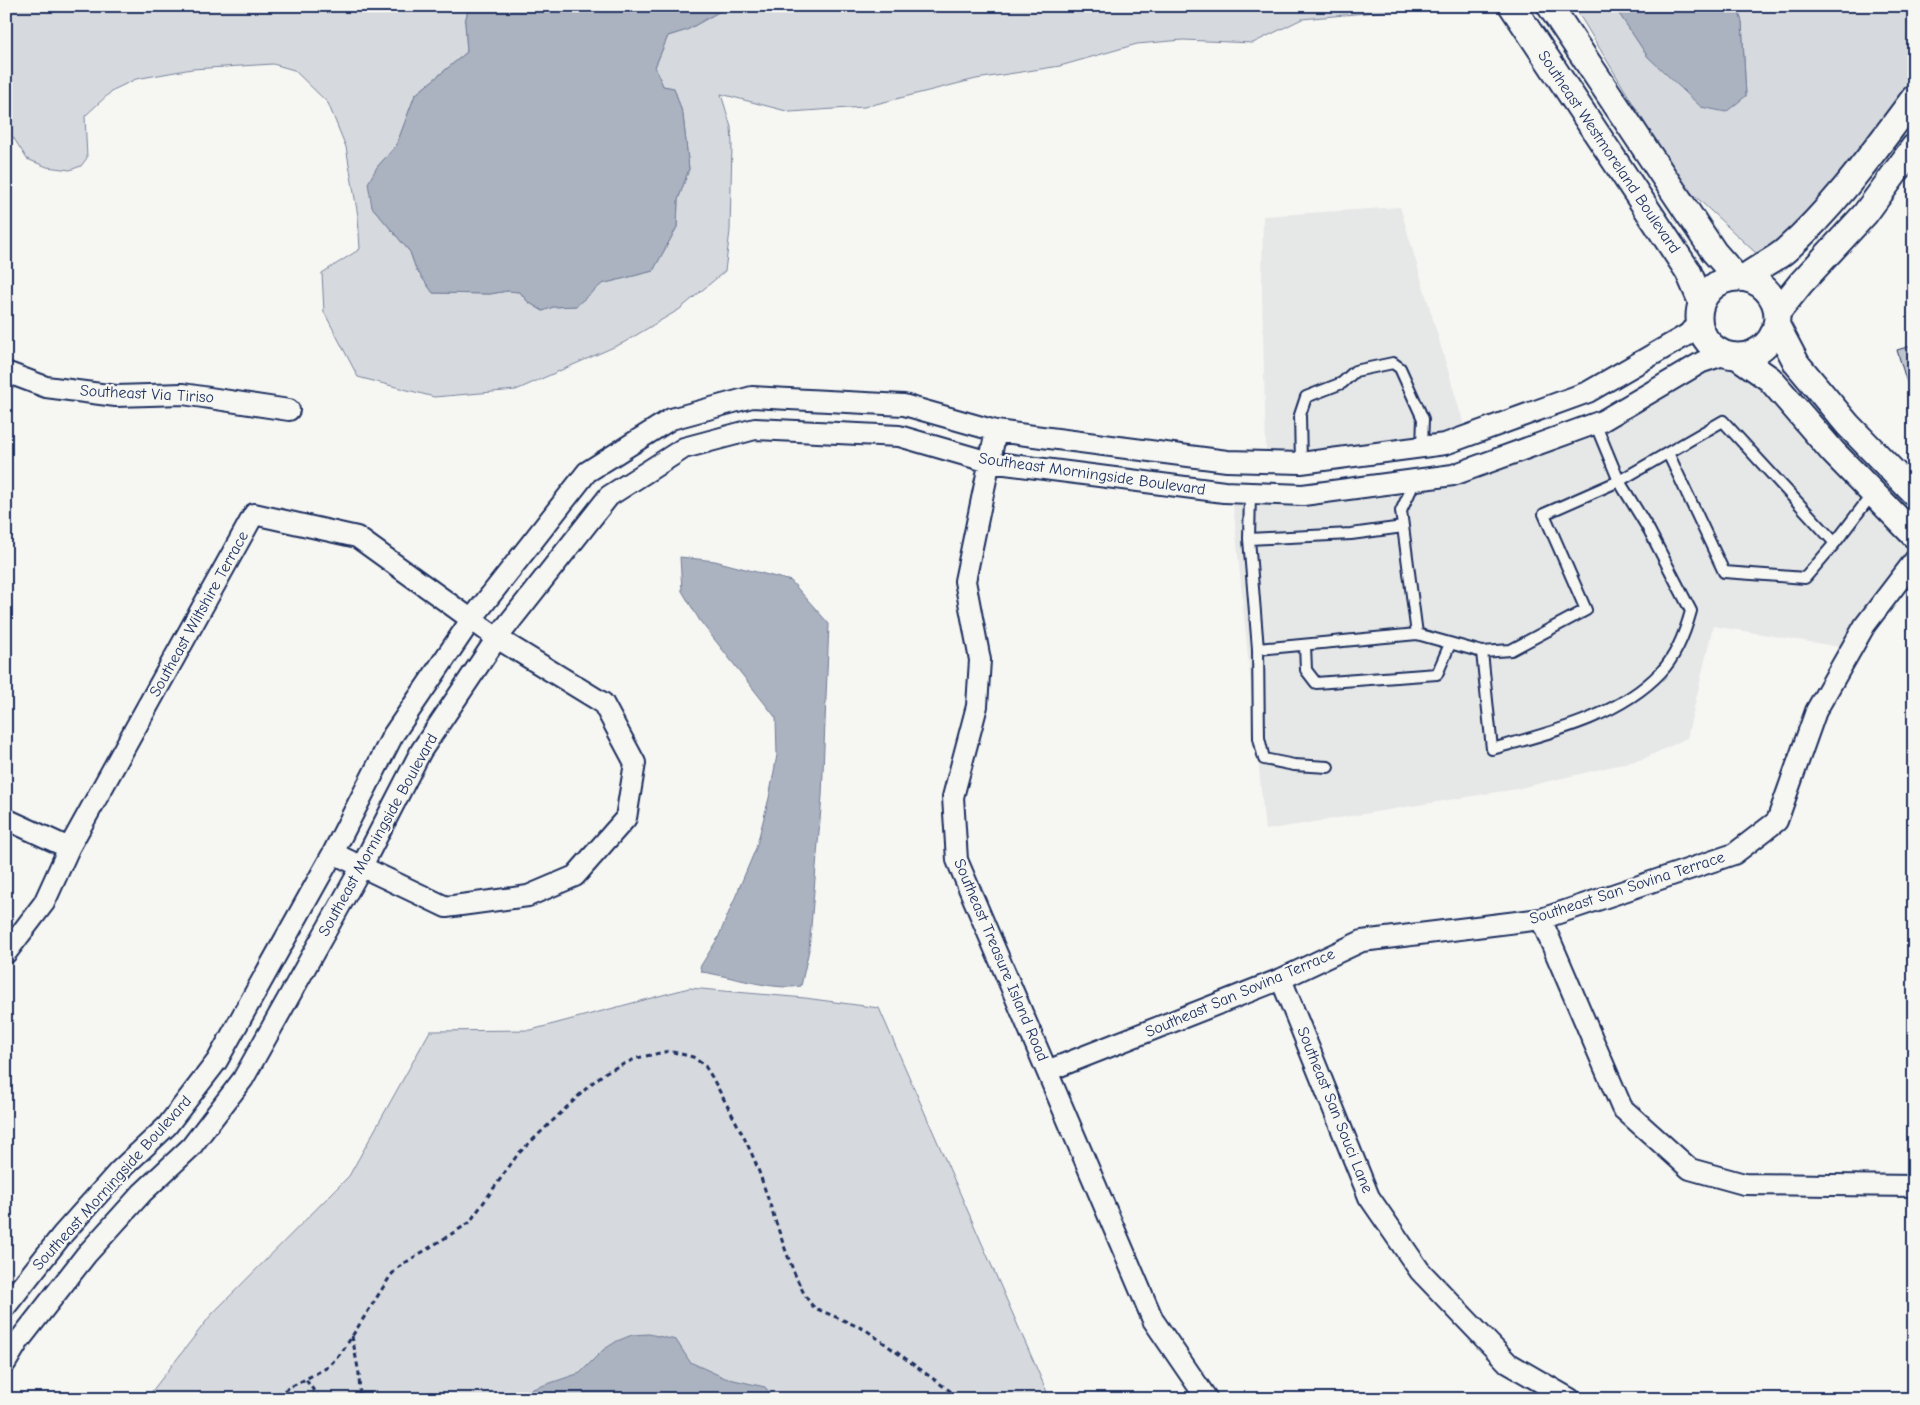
<svg xmlns="http://www.w3.org/2000/svg" width="1920" height="1405" font-family="'Comic Neue',sans-serif">
	<style>
		.built { fill: #e6e7e7 }
		.green { fill: #d6d9dd; stroke: #78849e }
		.water { fill: #abb2c0; stroke: #717e99 }
		.building { fill: #c0c4cd; stroke: #1b2f5e }
		.lines { fill: none; stroke-linecap: round; stroke-linejoin: round }
		.service-casing { stroke: #1b2f5e; stroke-width: 14 }
		.minor-casing { stroke: #1b2f5e; stroke-width: 24 }
		.tertiary-casing { stroke: #1b2f5e; stroke-width: 29 }
		.path { stroke: #1b2f5e; stroke-width: 3; stroke-dasharray: 5 4; stroke-linecap: butt }
		.service { stroke: #f6f6f2; stroke-width: 10 }
		.minor { stroke: #f6f6f2; stroke-width: 20 }
		.tertiary { stroke: #f6f6f2; stroke-width: 25 }
		.labels { text-anchor: middle; dominant-baseline: central; stroke-width: 4.5; stroke-linejoin: round; paint-order: stroke }
		.street-label { font-size: 16px; fill: #1b2f5e; stroke: #f6f6f2 }
	</style>
	<rect width="100%" height="100%" fill="#f6f6f2"/>
	<filter id="ink" filterUnits="userSpaceOnUse"><feTurbulence type="fractalNoise" baseFrequency=".02" numOctaves="2"/><feDisplacementMap in="SourceGraphic" scale="10" xChannelSelector="R" yChannelSelector="G"/><feConvolveMatrix kernelMatrix="1 2 1 2 8 2 1 2 1" color-interpolation-filters="sRGB"/></filter>
	<g filter="url(#ink)">
		<path class="built" d="M 1400,207 L 1464,425 L 1443,433 L 1423,435 L 1415,433 L 1414,436 L 1301,453 L 1266,451 L 1262,292 L 1263,216 Z
			M 1727,365 L 1733,366 L 1764,388 L 1826,460 L 1912,547 L 1858,618 L 1841,647 L 1713,626 L 1687,738 L 1643,759 L 1516,789 L 1265,830 L 1233,503 L 1304,506 L 1415,490 L 1423,492 L 1423,489 L 1456,485 L 1592,438 L 1705,372 Z"/>
		<path class="green" d="M 6,6 L 469,6 L 465,22 L 467,52 L 415,95 L 396,146 L 377,167 L 372,207 L 410,252 L 416,269 L 433,293 L 490,294 L 507,291 L 520,292 L 528,302 L 543,311 L 553,307 L 575,306 L 601,284 L 653,271 L 677,227 L 678,200 L 689,169 L 683,115 L 674,88 L 663,86 L 655,67 L 668,36 L 687,30 L 729,6 L 1439,6 L 1302,19 L 1253,43 L 1183,40 L 1137,44 L 1060,66 L 976,79 L 864,107 L 790,112 L 721,94 L 731,127 L 732,144 L 730,231 L 725,271 L 680,309 L 623,343 L 516,390 L 434,397 L 358,377 L 324,312 L 322,273 L 360,249 L 358,216 L 346,147 L 328,103 L 294,70 L 273,64 L 192,69 L 136,79 L 113,90 L 85,116 L 87,158 L 81,166 L 70,170 L 47,167 L 27,159 L 6,126 Z
			M 1574,6 L 1614,6 L 1648,57 L 1746,96 L 1742,22 L 1737,6 L 1914,6 L 1914,82 L 1837,181 L 1779,243 L 1758,255 L 1681,183 Z
			M 689,988 L 805,998 L 879,1008 L 1050,1399 L 146,1399 L 211,1315 L 349,1176 L 430,1031 L 531,1030 Z"/>
		<path class="water" d="M 469,6 L 729,6 L 687,30 L 668,36 L 655,67 L 663,86 L 674,88 L 683,115 L 689,169 L 678,200 L 677,227 L 653,271 L 602,284 L 576,306 L 553,307 L 543,311 L 528,302 L 520,292 L 507,291 L 490,294 L 433,293 L 416,269 L 410,252 L 372,207 L 368,183 L 377,167 L 396,146 L 415,95 L 467,52 L 465,22 Z
			M 1614,6 L 1737,6 L 1742,22 L 1746,96 L 1726,112 L 1701,107 L 1648,57 Z
			M 680,557 L 715,561 L 791,581 L 829,624 L 822,796 L 809,950 L 801,986 C 773,991 730,976 702,972 L 700,967 L 718,938 L 756,848 L 769,798 L 777,755 L 776,718 L 700,621 L 682,591 Z
			M 649,1334 L 676,1340 L 690,1362 L 725,1378 L 765,1387 L 775,1399 L 503,1399 L 580,1373 L 603,1350 L 617,1341 L 632,1335 Z"/>
		<path class="building" d="M 1914,345 L 1914,392 L 1910,393 L 1897,350 Z"/>
		<g class="lines">
			<defs>
				<path id="service" d="M 1668,453 L 1724,572 L 1805,578 L 1835,543
					M 1301,463 L 1300,415 L 1306,397 L 1342,383 L 1355,371 L 1393,363 L 1400,368 L 1423,419 L 1422,446
					M 1416,479 L 1401,511 L 1417,634
					M 1250,493 L 1249,539 L 1258,649 L 1417,634 L 1482,652 L 1511,650 L 1586,610 L 1544,514 L 1619,481 L 1595,423
					M 1249,539 L 1351,534 L 1403,527
					M 1305,645 L 1306,670 L 1316,683 L 1437,674 L 1450,644
					M 1258,649 L 1259,738 L 1264,759 L 1294,765 L 1328,767
					M 1482,652 L 1492,749 C 1549,733 1619,717 1661,672 C 1677,655 1685,633 1691,611 L 1649,530 L 1619,481 L 1723,421 L 1835,543 L 1873,493"/>
				<path id="minor" d="M 6,372 L 46,387 L 116,396 L 183,394 L 289,410
					M 996,431 L 965,581 L 980,660 L 977,706 L 953,797 L 957,860 L 1153,1320 L 1207,1399
					M 6,819 L 69,848
					M 1541,919 L 1622,1108 L 1690,1169 L 1744,1184 L 1914,1186
					M 6,953 L 44,903 L 69,848 L 254,514 L 357,537 L 497,638 L 603,703 L 635,763 L 626,818 L 575,876 L 528,896 L 446,907 L 333,853
					M 1281,979 L 1369,1197 L 1420,1271 L 1508,1363 L 1570,1399
					M 1047,1071 L 1281,979 L 1362,941 L 1541,919 L 1734,854 L 1777,821 L 1816,711 L 1865,625 L 1914,561
					M 6,1306 L 62,1235 L 119,1171 L 167,1126 L 217,1061 L 333,853 L 393,735 L 471,620 L 587,472 L 671,419 L 752,397 L 904,405 L 996,431 L 1227,461 L 1301,463 L 1445,444 L 1588,392 L 1685,336 L 1699,325
					M 6,1362 L 18,1342 L 86,1255 L 142,1193 L 191,1147 L 243,1079 L 361,868 L 421,751 L 497,638 L 609,496 L 684,448 L 755,429 L 899,436 L 989,462 L 1224,492 L 1303,495 L 1453,475 L 1602,421 L 1702,362 L 1726,354"/>
				<path id="tertiary" d="M 1512,6 L 1688,271 L 1701,301
					M 1550,6 L 1714,252 L 1737,278
					M1699 317a39 39 0 1 1 78 0a39 39 0 1 1-78 0Z
					M 1744,278 C 1757,267 1774,261 1786,250 C 1835,206 1874,151 1914,98
					M 1777,313 L 1801,283 L 1865,214 L 1914,147
					M 1776,324 L 1797,364 L 1848,425 L 1914,493
					M 1737,356 L 1770,379 L 1833,452 L 1914,535"/>
			</defs>
			<use href="#service" class="service-casing"/>
			<use href="#minor" class="minor-casing"/>
			<use href="#tertiary" class="tertiary-casing"/>
			<path class="path" d="M 352,1336 L 359,1374 L 360,1399
				M 306,1380 L 320,1399
				M 268,1399 L 328,1367 L 342,1352 L 391,1275 L 400,1266 L 469,1223 L 518,1154 L 592,1083 L 606,1072 L 637,1058 L 669,1051 L 693,1057 L 705,1066 L 712,1077 C 726,1104 742,1131 754,1159 C 767,1189 794,1292 815,1308 L 866,1330 L 961,1399"/>
			<use href="#service" class="service"/>
			<use href="#minor" class="minor"/>
			<use href="#tertiary" class="tertiary"/>
		</g>
	</g>
	<g class="labels">
		<g class="street-label">
			<text transform="translate(1609 152) rotate(56)">Southeast Westmoreland Boulevard</text>
			<text transform="translate(147 394) rotate(3)">Southeast Via Tiriso</text>
			<text transform="translate(1092 474) rotate(8)">Southeast Morningside Boulevard</text>
			<text transform="translate(199 614) rotate(-61)">Southeast Wiltshire Terrace</text>
			<text transform="translate(378 835) rotate(-61)">Southeast Morningside Boulevard</text>
			<text transform="translate(1627 888) rotate(-18)">Southeast San Sovina Terrace</text>
			<text transform="translate(1001 960) rotate(67)">Southeast Treasure Island Road</text>
			<text transform="translate(1240 993) rotate(-23)">Southeast San Sovina Terrace</text>
			<text transform="translate(1335 1110) rotate(68)">Southeast San Souci Lane</text>
			<text transform="translate(112 1183) rotate(-48)">Southeast Morningside Boulevard</text>
		</g>
	</g>
	<rect width="1920" height="1405" fill="none" stroke="#f6f6f2" stroke-width="25"/>
	<rect x="12" y="12" width="1895" height="1380" fill="none" stroke="#1b2f5e" stroke-width="2" filter="url(#ink)"/>
</svg>
